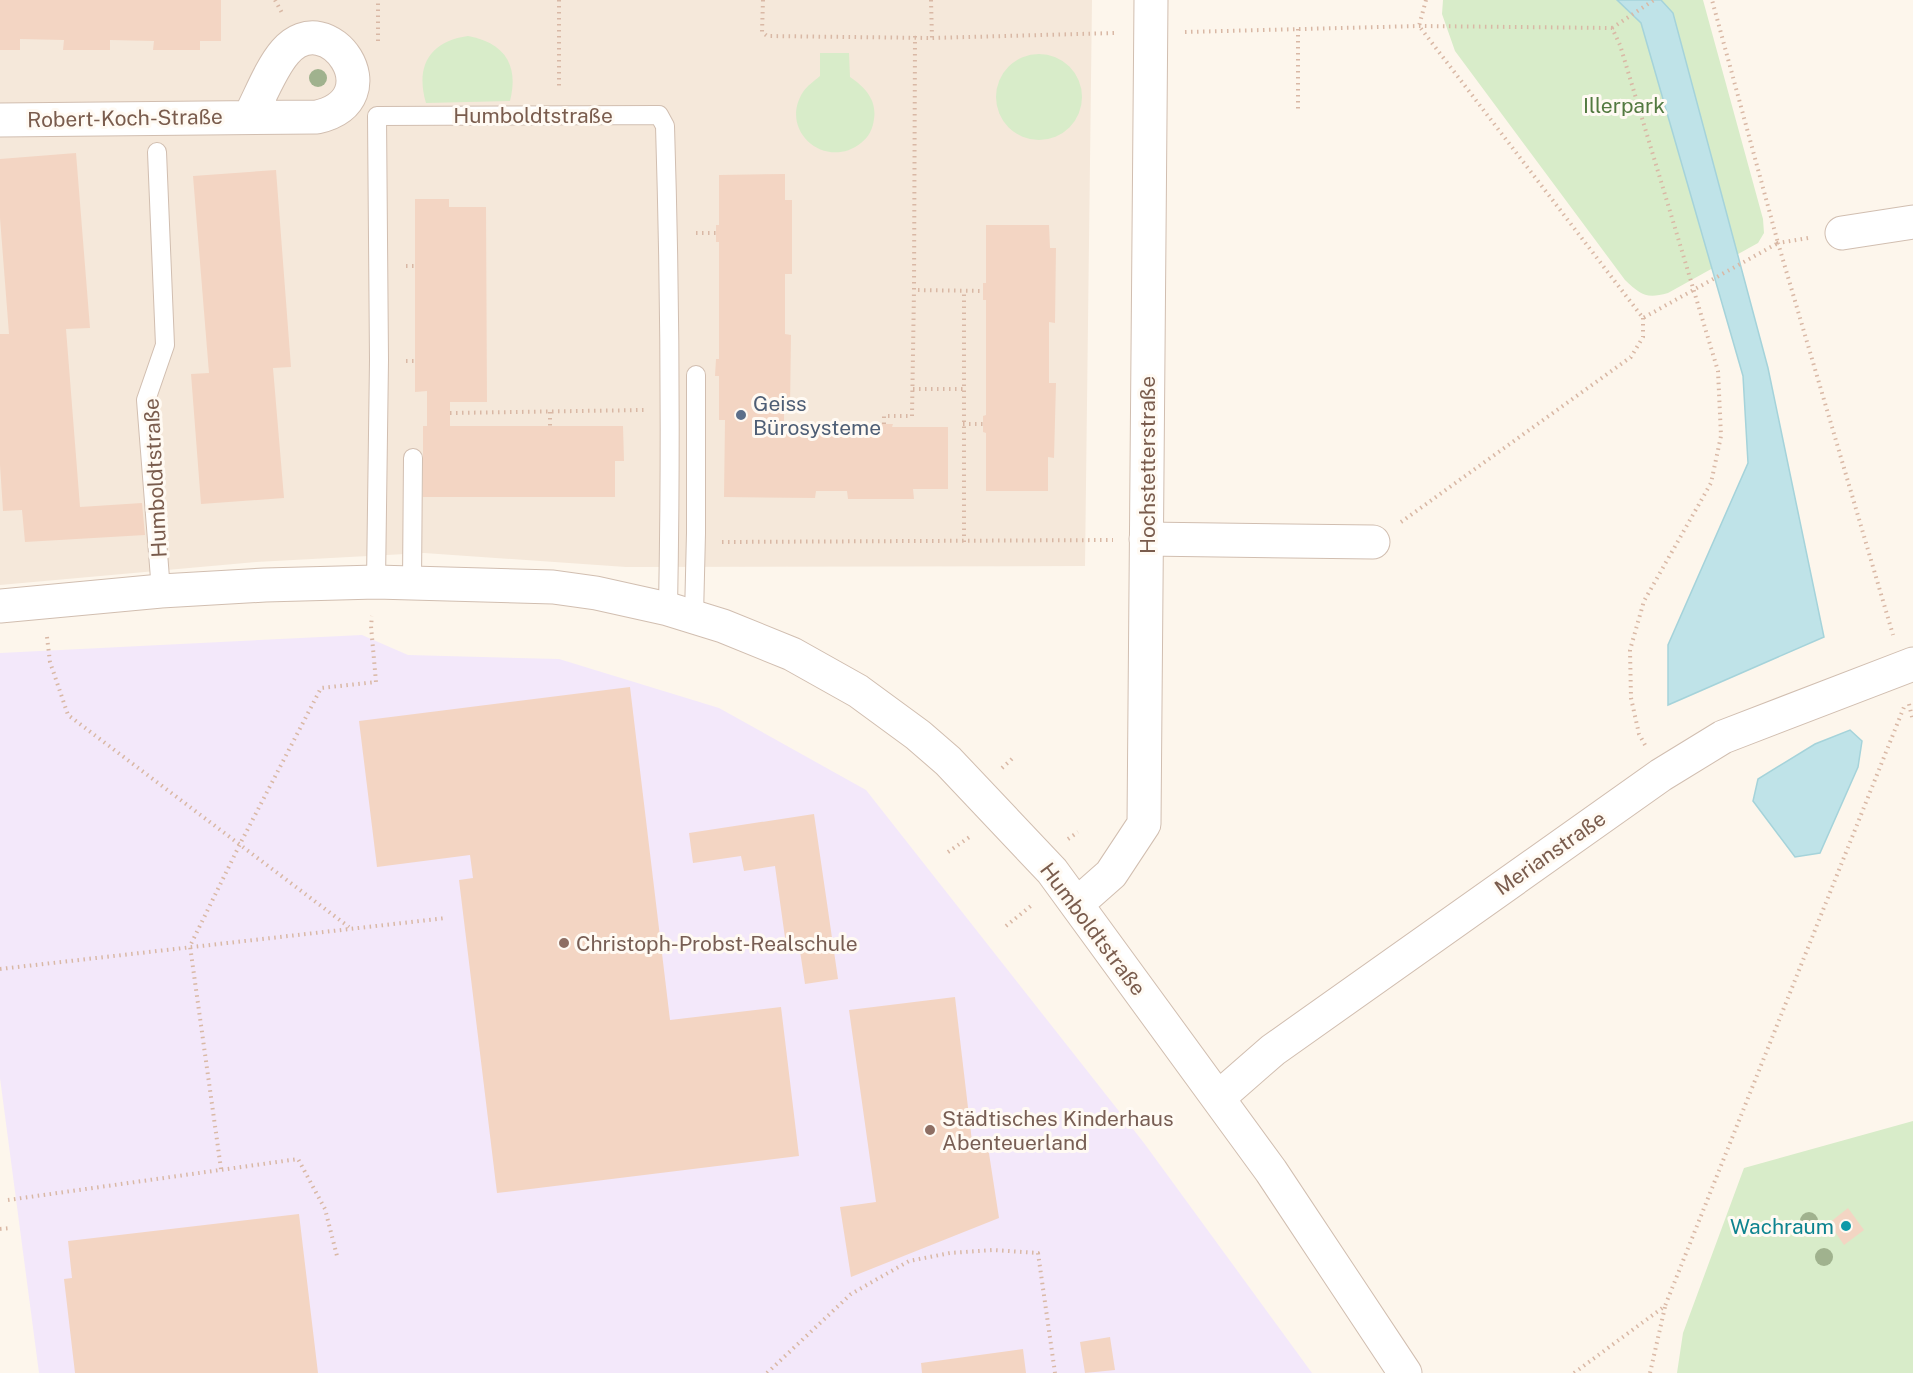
<svg xmlns="http://www.w3.org/2000/svg" width="1913" height="1373" font-family="'Public Sans',sans-serif">
	<style>
		.residential { fill: #f5e8da }
		.education { fill: #f3e8fa }
		.green { fill: #d8ecc9 }
		.water { fill: #bfe3e8; stroke: #a5d3da; stroke-width: 1.5 }
		.building { fill: #f3d5c3 }
		.lines { fill: none; stroke-linecap: round; stroke-linejoin: round }
		.lane-casing { stroke: #d1beb0; stroke-width: 20 }
		.street-casing { stroke: #d1beb0; stroke-width: 35 }
		.path { stroke: #d9b8a5; stroke-width: 4; stroke-dasharray: 1.5 4.5; stroke-linecap: butt }
		.lane { stroke: #fff; stroke-width: 18 }
		.street { stroke: #fff; stroke-width: 33 }
		.tree { fill: #a0b28e }
		.service-dot { fill: #5c6f8a; stroke: #fffaf3; stroke-width: 2 }
		.education-dot { fill: #8d6e63; stroke: #fffaf3; stroke-width: 2 }
		.culture-dot { fill: #0f9aa8; stroke: #fffaf3; stroke-width: 2 }
		.labels { text-anchor: middle; dominant-baseline: central; stroke-width: 6; stroke-linejoin: round; paint-order: stroke }
		.park-label { font-size: 21px; fill: #537a41; stroke: #fffaf3 }
		.street-label { font-size: 21px; fill: #7a5c4d; stroke: #fffaf3 }
		.service-label { font-size: 21px; fill: #4e5e75; stroke: #fffaf3; text-anchor: start }
		.education-label { font-size: 21px; fill: #785e54; stroke: #fffaf3; text-anchor: start }
		.culture-label { font-size: 21px; fill: #0d838f; stroke: #fffaf3; text-anchor: end }
	</style>
	<rect width="100%" height="100%" fill="#fdf6ec"/>
	<path class="residential" d="M 0,0 L 1092,0 L 1085,566 L 626,567 L 424,553 L 256,562 L 0,585 Z"/>
	<path class="education" d="M 362,635 L 408,655 L 559,659 L 719,708 L 866,790 L 1144,1143 L 1312,1373 L 39,1373 L 0,1078 L 0,653 Z"/>
	<path class="green" d="M 1443,0 L 1703,0 L 1763,219 L 1764,233 L 1758,243 L 1668,293 C 1646,299 1641,295 1625,280 L 1455,51 L 1442,14 Z
		M 468,36 C 505,43 519,65 510,101 L 426,103 C 415,66 430,41 468,36 Z
		M 820,53 L 849,53 L 850,77 C 865,87 877,100 874,119 C 873,128 869,137 861,143 C 826,171 778,131 803,92 C 807,86 814,81 820,76 Z
		M996 97a43 43 0 1 1 86 0a43 43 0 1 1-86 0Z
		M 1913,1121 L 1913,1373 L 1677,1373 L 1683,1333 L 1744,1168 Z"/>
	<path class="water" d="M 1617,0 L 1661,0 L 1673,13 L 1768,368 L 1824,637 L 1668,705 L 1668,645 L 1748,463 L 1743,376 L 1641,23 Z
		M 1850,730 L 1862,741 L 1858,767 L 1820,853 L 1795,857 L 1753,801 L 1758,779 L 1815,744 Z"/>
	<path class="building" d="M 0,0 L 221,0 L 221,41 L 200,41 L 200,50 L 153,50 L 154,41 L 110,40 L 110,50 L 63,50 L 64,40 L 20,39 L 20,50 L 0,50 Z
		M 76,153 L 90,328 L 66,329 L 80,507 L 142,503 L 145,535 L 25,542 L 22,510 L 3,511 L 0,465 L 0,334 L 9,334 L 0,218 L 0,159 Z
		M 276,170 L 291,367 L 273,368 L 284,498 L 201,504 L 191,374 L 209,373 L 193,176 Z
		M 785,174 L 785,200 L 792,200 L 792,274 L 785,274 L 785,334 L 791,335 L 790,409 L 784,409 L 784,427 L 875,427 L 875,424 L 893,424 L 892,427 L 948,427 L 948,489 L 913,489 L 914,499 L 848,499 L 847,491 L 816,491 L 815,498 L 724,497 L 725,420 L 719,420 L 719,376 L 715,376 L 716,359 L 719,359 L 719,242 L 716,242 L 716,225 L 719,225 L 719,175 Z
		M 415,199 L 449,199 L 449,207 L 486,207 L 487,402 L 450,402 L 450,426 L 623,426 L 624,461 L 615,461 L 615,497 L 423,497 L 423,426 L 427,426 L 427,391 L 415,392 Z
		M 986,225 L 1049,225 L 1050,248 L 1056,248 L 1055,323 L 1049,322 L 1049,383 L 1056,383 L 1054,458 L 1048,457 L 1048,491 L 986,491 L 986,433 L 983,432 L 983,416 L 986,415 L 986,300 L 983,300 L 983,283 L 986,283 Z
		M 630,687 L 670,1020 L 781,1007 L 799,1156 L 497,1193 L 459,880 L 473,878 L 470,855 L 377,867 L 359,721 Z
		M 814,814 L 838,979 L 805,984 L 800,951 L 787,952 L 775,866 L 744,871 L 741,856 L 693,863 L 689,833 Z
		M 955,997 L 973,1150 L 988,1147 L 999,1218 L 851,1277 L 840,1207 L 876,1202 L 849,1010 Z
		M 1848,1208 L 1864,1230 L 1844,1245 L 1829,1223 Z
		M 299,1214 L 318,1373 L 75,1373 L 64,1279 L 72,1278 L 68,1241 Z
		M 1110,1337 L 1115,1370 L 1085,1373 L 1080,1342 Z
		M 1023,1349 L 1026,1373 L 922,1373 L 921,1363 Z"/>
	<g class="lines">
		<defs>
			<path id="lane" d="M 157,152 L 165,345 L 146,400 L 161,591
				M 376,582 L 379,360 L 377,116 L 659,115 L 665,126 C 670,287 671,448 668,609
				M 412,583 L 413,458
				M 694,616 L 696,533 L 696,375"/>
			<path id="street" d="M 0,120 L 317,117 C 395,99 328,2 285,52 C 271,68 260,97 250,116
				M 1842,233 L 1913,222
				M 1146,539 L 1373,542
				M 0,606 L 161,591 L 265,585 L 376,582 L 553,587 L 596,593 L 668,609 L 723,626 L 792,654 L 858,691 L 918,735 L 948,761 L 1052,871 L 1271,1171 L 1405,1373
				M 1077,904 L 1111,874 L 1144,824 L 1151,0
				M 1218,1098 L 1273,1050 L 1661,775 L 1723,737 L 1913,664"/>
		</defs>
		<use href="#lane" class="lane-casing"/>
		<use href="#street" class="street-casing"/>
		<path class="path" d="M 275,0 L 282,13
			M 559,0 L 559,89
			M 763,0 L 762,32 L 767,36 L 932,38 L 1115,33
			M 931,0 L 932,38
			M 1426,0 L 1419,26 L 1643,318 L 1778,243 L 1712,0
			M 1612,28 L 1654,0
			M 1298,29 L 1298,113
			M 1185,32 L 1419,26 L 1612,28 L 1620,45 L 1718,371 L 1721,436 L 1711,483 L 1644,601 L 1630,650 L 1631,698 L 1639,734 L 1645,745
			M 915,36 L 914,290 L 983,291
			M 378,41 L 378,0
			M 696,233 L 716,233
			M 1808,238 L 1778,243 L 1893,635
			M 406,266 L 416,266
			M 406,361 L 415,361
			M 913,389 L 964,389
			M 550,412 L 550,427
			M 450,413 L 644,410
			M 884,424 L 884,416 L 912,416 L 914,290
			M 963,424 L 983,424
			M 1401,522 L 1631,357 L 1643,337 L 1643,318
			M 722,542 L 1113,540
			M 964,542 L 964,292
			M 47,637 L 50,662 L 68,715 L 349,927
			M 1909,704 L 1913,721
			M 1002,768 L 1014,757
			M 1068,839 L 1078,832
			M 948,852 L 971,836
			M 1006,926 L 1032,905
			M 0,969 L 446,918
			M 221,1169 L 190,946 L 240,844 L 321,688 L 376,682 L 371,626 L 372,616
			M 8,1200 L 298,1159 L 325,1209 L 337,1256
			M 0,1229 L 11,1228
			M 767,1373 L 851,1294 L 909,1261 L 950,1253 L 993,1250 L 1038,1253 L 1055,1373
			M 1574,1373 L 1665,1306 L 1904,707
			M 1650,1373 L 1665,1307"/>
		<use href="#lane" class="lane"/>
		<use href="#street" class="street"/>
	</g>
	<g class="tree">
		<circle cx="318" cy="78" r="9"/>
		<circle cx="1809" cy="1221" r="9"/>
		<circle cx="1824" cy="1257" r="9"/>
	</g>
	<circle class="service-dot" cx="741" cy="415" r="6"/>
	<g class="education-dot">
		<circle cx="564" cy="943" r="6"/>
		<circle cx="930" cy="1130" r="6"/>
	</g>
	<circle class="culture-dot" cx="1846" cy="1226" r="6"/>
	<g class="labels">
		<g class="park-label">
			<text x="1624" y="105">Illerpark</text>
		</g>
		<g class="street-label">
			<text x="533" y="115">Humboldtstraße</text>
			<text transform="translate(125 118) rotate(-1)">Robert-Koch-Straße</text>
			<text transform="translate(1147 465) rotate(-90)">Hochstetterstraße</text>
			<text transform="translate(155 478) rotate(-93)">Humboldtstraße</text>
			<text transform="translate(1550 853) rotate(-35)">Merianstraße</text>
			<text transform="translate(1093 929) rotate(53)">Humboldtstraße</text>
		</g>
		<g class="service-label">
			<text x="753" y="403">Geiss<tspan x="753" dy="24">Bürosysteme</tspan></text>
		</g>
		<g class="education-label">
			<text x="576" y="943">Christoph-Probst-Realschule</text>
			<text x="942" y="1118">Städtisches Kinderhaus<tspan x="942" dy="24">Abenteuerland</tspan></text>
		</g>
		<g class="culture-label">
			<text x="1834" y="1226">Wachraum</text>
		</g>
	</g>
</svg>
